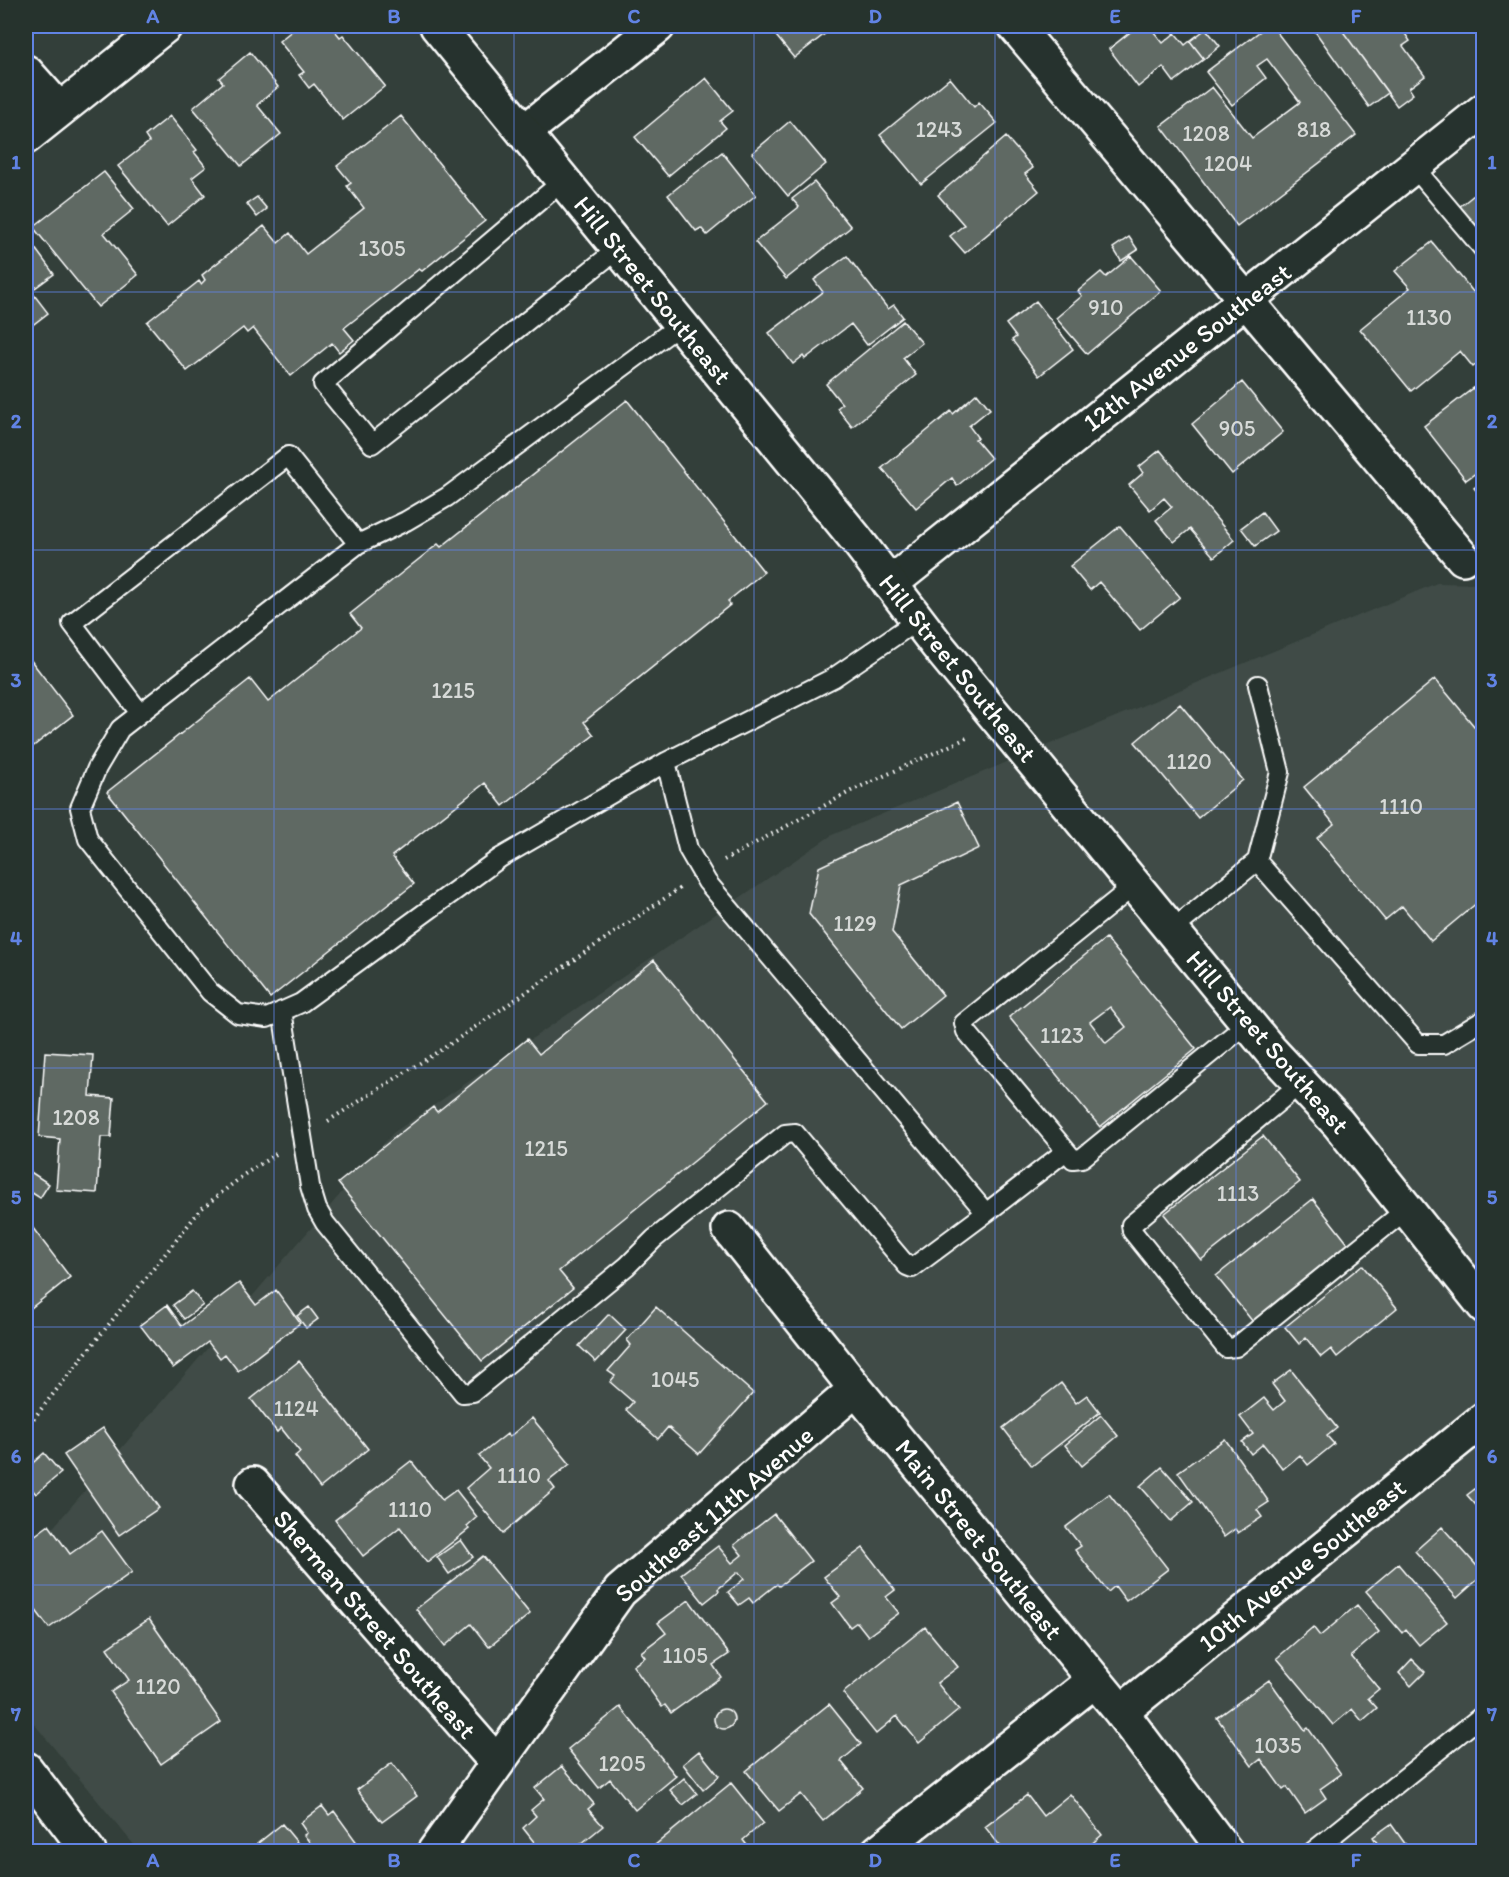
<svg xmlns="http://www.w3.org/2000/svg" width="1509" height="1877" font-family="Itim,sans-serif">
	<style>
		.built { fill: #404c47 }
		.building { fill: #5f6964; stroke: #fff; stroke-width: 1.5; fill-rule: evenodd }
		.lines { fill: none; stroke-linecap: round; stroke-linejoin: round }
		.service-casing { stroke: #fff; stroke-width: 22 }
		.minor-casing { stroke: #fff; stroke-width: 38 }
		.tertiary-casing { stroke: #fff; stroke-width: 38 }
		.path { stroke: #fff; stroke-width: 4; stroke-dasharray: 1.5 4.5; stroke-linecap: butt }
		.service { stroke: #26332d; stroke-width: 18 }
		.minor { stroke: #26332d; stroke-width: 33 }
		.tertiary { stroke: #26332d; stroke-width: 33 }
		.grid { fill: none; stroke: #6183e4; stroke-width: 1.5; stroke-opacity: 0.55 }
		.labels { text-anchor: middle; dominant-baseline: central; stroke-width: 5; stroke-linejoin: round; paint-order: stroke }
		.number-label { font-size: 22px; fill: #d7dad8 }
		.street-label { font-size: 26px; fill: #fff; stroke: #26332d }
		.neatline { fill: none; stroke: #6183e4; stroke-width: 2 }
		.grid-label { font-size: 20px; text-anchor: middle; font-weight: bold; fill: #6183e4 }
	</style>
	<rect width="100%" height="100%" fill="#333f3a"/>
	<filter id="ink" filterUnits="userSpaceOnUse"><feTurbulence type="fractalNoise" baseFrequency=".0167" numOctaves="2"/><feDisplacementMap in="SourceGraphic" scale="12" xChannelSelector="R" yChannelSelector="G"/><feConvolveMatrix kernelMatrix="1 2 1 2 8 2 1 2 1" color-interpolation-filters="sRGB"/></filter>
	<g filter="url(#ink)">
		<path class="built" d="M 1437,583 L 1483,584 L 1483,1851 L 139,1851 L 26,1714 L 26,1559 L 393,1133 L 832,835 Z"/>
		<path class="building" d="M 298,26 L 331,26 L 340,37 L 343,35 L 385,86 L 343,120 L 314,84 L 309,88 L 299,75 L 304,72 L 279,41 Z
			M 780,26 L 835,26 L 794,58 L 772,31 Z
			M 1138,26 L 1149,26 L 1163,43 L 1175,33 L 1185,45 L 1190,41 L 1204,59 L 1174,82 L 1163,67 L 1138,87 L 1109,49 Z
			M 1267,26 L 1272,26 L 1356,135 L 1237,226 L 1161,126 L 1212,87 L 1252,138 L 1300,102 L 1267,59 L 1257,66 L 1266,78 L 1232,105 L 1206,72 Z
			M 1321,26 L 1339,26 L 1388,93 L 1369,107 L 1314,30 Z
			M 1339,26 L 1400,26 L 1410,41 L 1403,46 L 1425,76 L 1409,88 L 1413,94 L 1397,106 Z
			M 1206,29 L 1220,46 L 1204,59 L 1190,41 Z
			M 250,52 L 278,87 L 257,105 L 281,134 L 241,166 L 193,108 L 223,83 L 219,78 Z
			M 706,78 L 733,111 L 720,121 L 726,128 L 668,176 L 635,137 Z
			M 950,78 L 974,107 L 979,102 L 997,123 L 921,184 L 880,135 Z
			M 170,116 L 197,150 L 194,152 L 206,167 L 192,178 L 205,195 L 167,226 L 118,166 L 149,142 L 145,136 Z
			M 401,116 L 485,221 L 422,271 L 419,269 L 344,328 L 354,340 L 339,352 L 332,343 L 291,376 L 253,328 L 247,333 L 243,328 L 187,371 L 147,322 L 199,281 L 201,284 L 205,280 L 202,275 L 264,226 L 278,243 L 290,233 L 306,254 L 364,208 L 347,186 L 351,183 L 337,166 Z
			M 790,121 L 826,164 L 788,196 L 752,153 Z
			M 1006,137 L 1033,168 L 1025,174 L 1039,191 L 965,253 L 950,236 L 964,225 L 938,195 Z
			M 722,152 L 756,195 L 707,235 L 701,228 L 696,231 L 668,195 Z
			M 104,172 L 134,209 L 104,233 L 138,275 L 98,307 L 33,227 Z
			M 814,182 L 851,227 L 786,279 L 755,242 L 799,207 L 792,199 Z
			M 1484,187 L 1484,238 L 1459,207 Z
			M 257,197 L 267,209 L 257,217 L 247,204 Z
			M 26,236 L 54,274 L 31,291 L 48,313 L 26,330 Z
			M 1129,237 L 1138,250 L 1121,261 L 1113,248 Z
			M 1432,242 L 1484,305 L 1484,358 L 1473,367 L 1460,351 L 1411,391 L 1360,329 L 1410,288 L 1395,271 Z
			M 847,256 L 888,309 L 894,305 L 903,317 L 867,345 L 851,324 L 805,359 L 803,356 L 793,364 L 769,333 L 823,292 L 814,280 Z
			M 1131,256 L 1161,291 L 1087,354 L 1056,318 L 1082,296 L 1078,291 L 1101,272 L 1106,277 Z
			M 1036,301 L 1073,349 L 1039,376 L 1012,340 L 1016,337 L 1006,324 Z
			M 903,321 L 922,343 L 903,358 L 916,375 L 852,427 L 837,408 L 842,404 L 826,384 Z
			M 1484,380 L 1484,467 L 1466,480 L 1424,426 Z
			M 1242,382 L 1283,432 L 1232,474 L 1192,424 Z
			M 977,393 L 990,409 L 969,426 L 978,438 L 975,439 L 991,458 L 957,486 L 952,478 L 916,508 L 882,468 L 951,411 L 953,414 Z
			M 627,400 L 764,572 L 728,601 L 730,605 L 584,722 L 594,735 L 503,806 L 485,783 L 392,856 L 414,884 L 270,998 L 107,792 L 250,679 L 268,702 L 361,628 L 350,614 L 438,544 L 441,547 Z
			M 1160,450 L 1234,540 L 1214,557 L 1190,529 L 1174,542 L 1156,520 L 1172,507 L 1164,498 L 1150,510 L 1129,485 L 1143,473 L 1139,467 Z
			M 1484,481 L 1484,500 L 1474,488 Z
			M 1262,512 L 1276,531 L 1255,546 L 1241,528 Z
			M 1120,526 L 1180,597 L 1140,630 L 1099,582 L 1090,590 L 1070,566 Z
			M 26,654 L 73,715 L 26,752 Z
			M 1435,679 L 1484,738 L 1484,897 L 1431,941 L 1402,906 L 1385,920 L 1317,838 L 1334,824 L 1304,787 Z
			M 1180,704 L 1243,780 L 1198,818 L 1135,742 Z
			M 957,802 L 979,848 L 901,885 L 892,932 L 943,995 L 901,1029 L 809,914 L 819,867 Z
			M 1106,938 L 1196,1049 L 1100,1127 L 1009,1017 ZM 1110,1007 L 1126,1027 L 1106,1043 L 1090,1022 Z
			M 654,960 L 768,1101 L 559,1271 L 573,1288 L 482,1361 L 338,1183 L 433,1107 L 437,1112 L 527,1039 L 539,1054 Z
			M 45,1052 L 93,1055 L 90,1096 L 114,1098 L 111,1137 L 101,1137 L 97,1193 L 56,1190 L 60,1139 L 39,1137 Z
			M 1263,1136 L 1300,1182 L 1201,1260 L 1164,1214 Z
			M 26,1169 L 49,1184 L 40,1198 L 26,1189 Z
			M 1313,1199 L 1349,1245 L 1253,1322 L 1216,1276 Z
			M 26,1219 L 70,1277 L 26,1312 Z
			M 1362,1265 L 1397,1308 L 1337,1357 L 1331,1349 L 1321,1357 L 1306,1338 L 1299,1344 L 1285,1327 Z
			M 239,1283 L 256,1305 L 276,1290 L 300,1323 L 238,1371 L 225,1354 L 220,1358 L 208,1342 L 173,1368 L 140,1325 L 167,1305 L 182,1326 Z
			M 192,1291 L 203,1305 L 184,1319 L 173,1305 Z
			M 309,1307 L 318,1319 L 306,1328 L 297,1316 Z
			M 656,1307 L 753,1393 L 699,1454 L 668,1427 L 658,1439 L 626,1410 L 633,1402 L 610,1382 L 615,1376 L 608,1371 L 631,1345 L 627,1340 Z
			M 609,1314 L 626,1330 L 596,1362 L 579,1346 Z
			M 299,1361 L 368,1449 L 320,1488 L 295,1456 L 300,1452 L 281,1428 L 277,1432 L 251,1399 Z
			M 1291,1370 L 1337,1428 L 1327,1436 L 1334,1444 L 1308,1465 L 1300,1455 L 1283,1469 L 1263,1444 L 1251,1454 L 1242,1442 L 1253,1434 L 1240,1417 L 1264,1398 L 1274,1410 L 1285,1401 L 1272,1384 Z
			M 1061,1383 L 1076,1403 L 1087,1395 L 1100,1412 L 1032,1466 L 1003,1428 Z
			M 1101,1415 L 1118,1436 L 1082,1466 L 1065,1445 Z
			M 532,1418 L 570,1464 L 549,1481 L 555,1489 L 503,1533 L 466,1488 L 489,1468 L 479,1456 L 507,1434 L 509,1437 Z
			M 103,1428 L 159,1508 L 119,1535 L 64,1455 Z
			M 1225,1439 L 1269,1502 L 1257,1510 L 1262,1517 L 1238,1533 L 1235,1529 L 1224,1537 L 1178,1472 Z
			M 44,1453 L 61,1473 L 36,1494 L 26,1482 L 26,1469 Z
			M 411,1461 L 442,1500 L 456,1490 L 477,1517 L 467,1526 L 469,1529 L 427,1562 L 400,1527 L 363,1556 L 335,1520 Z
			M 1162,1467 L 1193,1502 L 1171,1521 L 1140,1486 Z
			M 1484,1482 L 1484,1514 L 1467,1495 Z
			M 1109,1494 L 1168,1569 L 1126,1601 L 1115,1586 L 1108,1592 L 1075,1550 L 1081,1546 L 1066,1527 Z
			M 774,1514 L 811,1561 L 779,1586 L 777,1584 L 753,1603 L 749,1598 L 739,1605 L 728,1592 L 744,1579 L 738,1572 L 718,1589 L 719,1591 L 704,1603 L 681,1574 L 718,1546 L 732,1563 L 742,1555 L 734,1545 Z
			M 49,1525 L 70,1554 L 102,1531 L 132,1572 L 108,1589 L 107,1587 L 49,1628 L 26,1597 L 26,1532 L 30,1539 Z
			M 1442,1527 L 1484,1574 L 1457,1598 L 1415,1551 Z
			M 461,1540 L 473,1557 L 449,1574 L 437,1557 Z
			M 863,1548 L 895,1590 L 886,1597 L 899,1613 L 868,1636 L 857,1622 L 850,1627 L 832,1603 L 840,1597 L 824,1577 Z
			M 483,1556 L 530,1614 L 489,1647 L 471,1624 L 445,1646 L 416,1609 Z
			M 1398,1564 L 1447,1622 L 1419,1645 L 1406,1629 L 1402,1633 L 1366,1591 Z
			M 689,1600 L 729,1654 L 713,1665 L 721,1677 L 671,1713 L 665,1705 L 662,1707 L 633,1666 L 645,1657 L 641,1652 L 666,1633 L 658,1623 Z
			M 1357,1605 L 1379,1632 L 1351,1656 L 1379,1689 L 1368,1698 L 1377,1708 L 1362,1721 L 1352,1709 L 1333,1725 L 1277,1658 L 1313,1627 L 1320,1636 Z
			M 149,1619 L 221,1722 L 161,1764 L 111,1692 L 129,1680 L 107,1648 Z
			M 925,1627 L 958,1667 L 937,1683 L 959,1710 L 919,1743 L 897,1716 L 876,1734 L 843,1693 Z
			M 1412,1659 L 1425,1672 L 1411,1686 L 1399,1673 Z
			M 1269,1680 L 1305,1730 L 1308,1728 L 1341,1774 L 1320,1789 L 1326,1798 L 1305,1813 L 1287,1787 L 1283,1790 L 1261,1759 L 1252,1766 L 1217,1718 Z
			M 829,1704 L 861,1744 L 841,1761 L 863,1788 L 823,1821 L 801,1794 L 779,1811 L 746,1771 Z
			M 620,1707 L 676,1776 L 635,1810 L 610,1779 L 599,1788 L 568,1749 Z
			M714 1719a10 10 0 1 1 20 0a10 10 0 1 1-20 0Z
			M 699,1751 L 719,1776 L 703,1790 L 683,1764 Z
			M 392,1763 L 417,1796 L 382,1822 L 357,1790 Z
			M 562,1766 L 594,1804 L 588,1809 L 603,1826 L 571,1852 L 542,1852 L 523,1828 L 536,1816 L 531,1810 L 544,1799 L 535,1788 Z
			M 684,1778 L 697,1794 L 683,1805 L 670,1790 Z
			M 731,1783 L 763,1823 L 743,1840 L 752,1852 L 650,1852 L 649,1850 Z
			M 1070,1794 L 1102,1835 L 1082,1852 L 1005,1852 L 985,1827 L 1027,1795 L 1043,1816 Z
			M 322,1806 L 329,1815 L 334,1811 L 358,1844 L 347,1852 L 317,1852 L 304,1835 L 307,1833 L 300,1823 Z
			M 282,1824 L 305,1852 L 247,1852 Z
			M 1391,1824 L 1411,1852 L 1383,1852 L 1373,1837 Z"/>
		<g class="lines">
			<defs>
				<path id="service" d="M 1413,166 L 1484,250
					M 564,180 L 323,384 L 372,444 L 619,248
					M 358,544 L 406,521 L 447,497 L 681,324
					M 140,713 L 72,623 L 288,456 L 358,544 L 120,729 L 97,768 L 80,808 L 88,839 L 210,992 L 238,1014 L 267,1018 L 301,1003 L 500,858 L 666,762 L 833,678 L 918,620
					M 1257,861 L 1418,1044 L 1444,1044 L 1484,1020
					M 1135,885 L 964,1023 L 966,1031 L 1073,1159 L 1082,1158 L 1248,1023
					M 1172,930 L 1257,861 L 1280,772 L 1258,685
					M 282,1011 L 310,1186 L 317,1209 L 325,1223 L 463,1393 L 473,1392 L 627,1266 L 654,1239 L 785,1134 L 795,1133 L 907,1266 L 912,1268 L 986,1213 L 707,882 L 688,849 L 666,762
					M 1301,1083 L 1131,1225 L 1132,1231 L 1226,1348 L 1236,1347 L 1407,1209
					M 986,1213 L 1066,1151
					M 1312,1852 L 1484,1714"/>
				<path id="minor" d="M 1015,26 L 1463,558
					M 26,72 L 59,109
					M 524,132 L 658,26
					M 26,137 L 165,26
					M 890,584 L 1484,110
					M 729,1229 L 856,1389 L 1121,1712 L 1226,1852
					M 253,1484 L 497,1763
					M 1121,1712 L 1484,1419
					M 434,1852 L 620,1591 L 856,1389
					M 878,1852 L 1095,1680"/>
				<path id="tertiary" d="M 437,26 L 856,539 L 937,645 L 1270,1050 L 1338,1123 L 1484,1306
					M 26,1769 L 89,1852"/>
			</defs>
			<use href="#service" class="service-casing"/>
			<use href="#minor" class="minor-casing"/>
			<use href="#tertiary" class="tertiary-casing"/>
			<path class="path" d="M 724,860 L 853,790 L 969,737
				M 328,1121 L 447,1046 L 680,888
				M 26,1428 L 201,1209 L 245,1174 L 276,1154"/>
			<use href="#service" class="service"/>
			<use href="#minor" class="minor"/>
			<use href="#tertiary" class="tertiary"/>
		</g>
	</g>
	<path class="grid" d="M 274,26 L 274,1852M 514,26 L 514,1852M 754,26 L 754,1852M 995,26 L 995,1852M 1236,26 L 1236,1852M 26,292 L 1484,292M 26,550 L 1484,550M 26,809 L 1484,809M 26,1068 L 1484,1068M 26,1327 L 1484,1327M 26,1585 L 1484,1585"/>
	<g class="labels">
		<g class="number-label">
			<text x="939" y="129">1243</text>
			<text x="1314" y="129">818</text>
			<text x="1206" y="133">1208</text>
			<text x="1228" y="163">1204</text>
			<text x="382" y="248">1305</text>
			<text x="1106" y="307">910</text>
			<text x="1429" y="317">1130</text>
			<text x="1237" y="428">905</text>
			<text x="453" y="690">1215</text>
			<text x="1189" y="761">1120</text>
			<text x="1401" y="806">1110</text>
			<text x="855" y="923">1129</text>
			<text x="1062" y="1035">1123</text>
			<text x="76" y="1117">1208</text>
			<text x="546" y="1148">1215</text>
			<text x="1238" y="1193">1113</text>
			<text x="675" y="1379">1045</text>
			<text x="296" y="1408">1124</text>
			<text x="519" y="1475">1110</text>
			<text x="410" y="1509">1110</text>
			<text x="685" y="1655">1105</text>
			<text x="158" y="1686">1120</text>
			<text x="1278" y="1745">1035</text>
			<text x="622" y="1763">1205</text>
		</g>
		<g class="street-label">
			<text transform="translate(653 290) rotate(51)">Hill Street Southeast</text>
			<text transform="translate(1187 347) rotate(-38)">12th Avenue Southeast</text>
			<text transform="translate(958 668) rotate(51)">Hill Street Southeast</text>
			<text transform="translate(1268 1042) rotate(49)">Hill Street Southeast</text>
			<text transform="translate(714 1514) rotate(-41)">Southeast 11th Avenue</text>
			<text transform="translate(979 1539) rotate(51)">Main Street Southeast</text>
			<text transform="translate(1302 1565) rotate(-39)">10th Avenue Southeast</text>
			<text transform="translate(375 1624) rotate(49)">Sherman Street Southeast</text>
		</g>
	</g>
	<rect width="1509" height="1877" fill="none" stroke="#26332d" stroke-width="66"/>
	<rect x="33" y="33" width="1443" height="1811" class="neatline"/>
	<g class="grid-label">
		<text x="153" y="23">A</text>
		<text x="394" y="23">B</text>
		<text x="634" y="23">C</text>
		<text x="875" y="23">D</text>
		<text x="1115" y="23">E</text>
		<text x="1356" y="23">F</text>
		<text x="16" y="169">1</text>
		<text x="1492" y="169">1</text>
		<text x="16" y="428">2</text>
		<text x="1492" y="428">2</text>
		<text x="16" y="687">3</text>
		<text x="1492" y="687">3</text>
		<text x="16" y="945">4</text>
		<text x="1492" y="945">4</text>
		<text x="16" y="1204">5</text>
		<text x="1492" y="1204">5</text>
		<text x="16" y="1463">6</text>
		<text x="1492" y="1463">6</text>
		<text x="16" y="1721">7</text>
		<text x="1492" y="1721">7</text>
		<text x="153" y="1867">A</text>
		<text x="394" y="1867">B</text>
		<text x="634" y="1867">C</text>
		<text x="875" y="1867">D</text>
		<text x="1115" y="1867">E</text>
		<text x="1356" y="1867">F</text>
	</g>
</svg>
